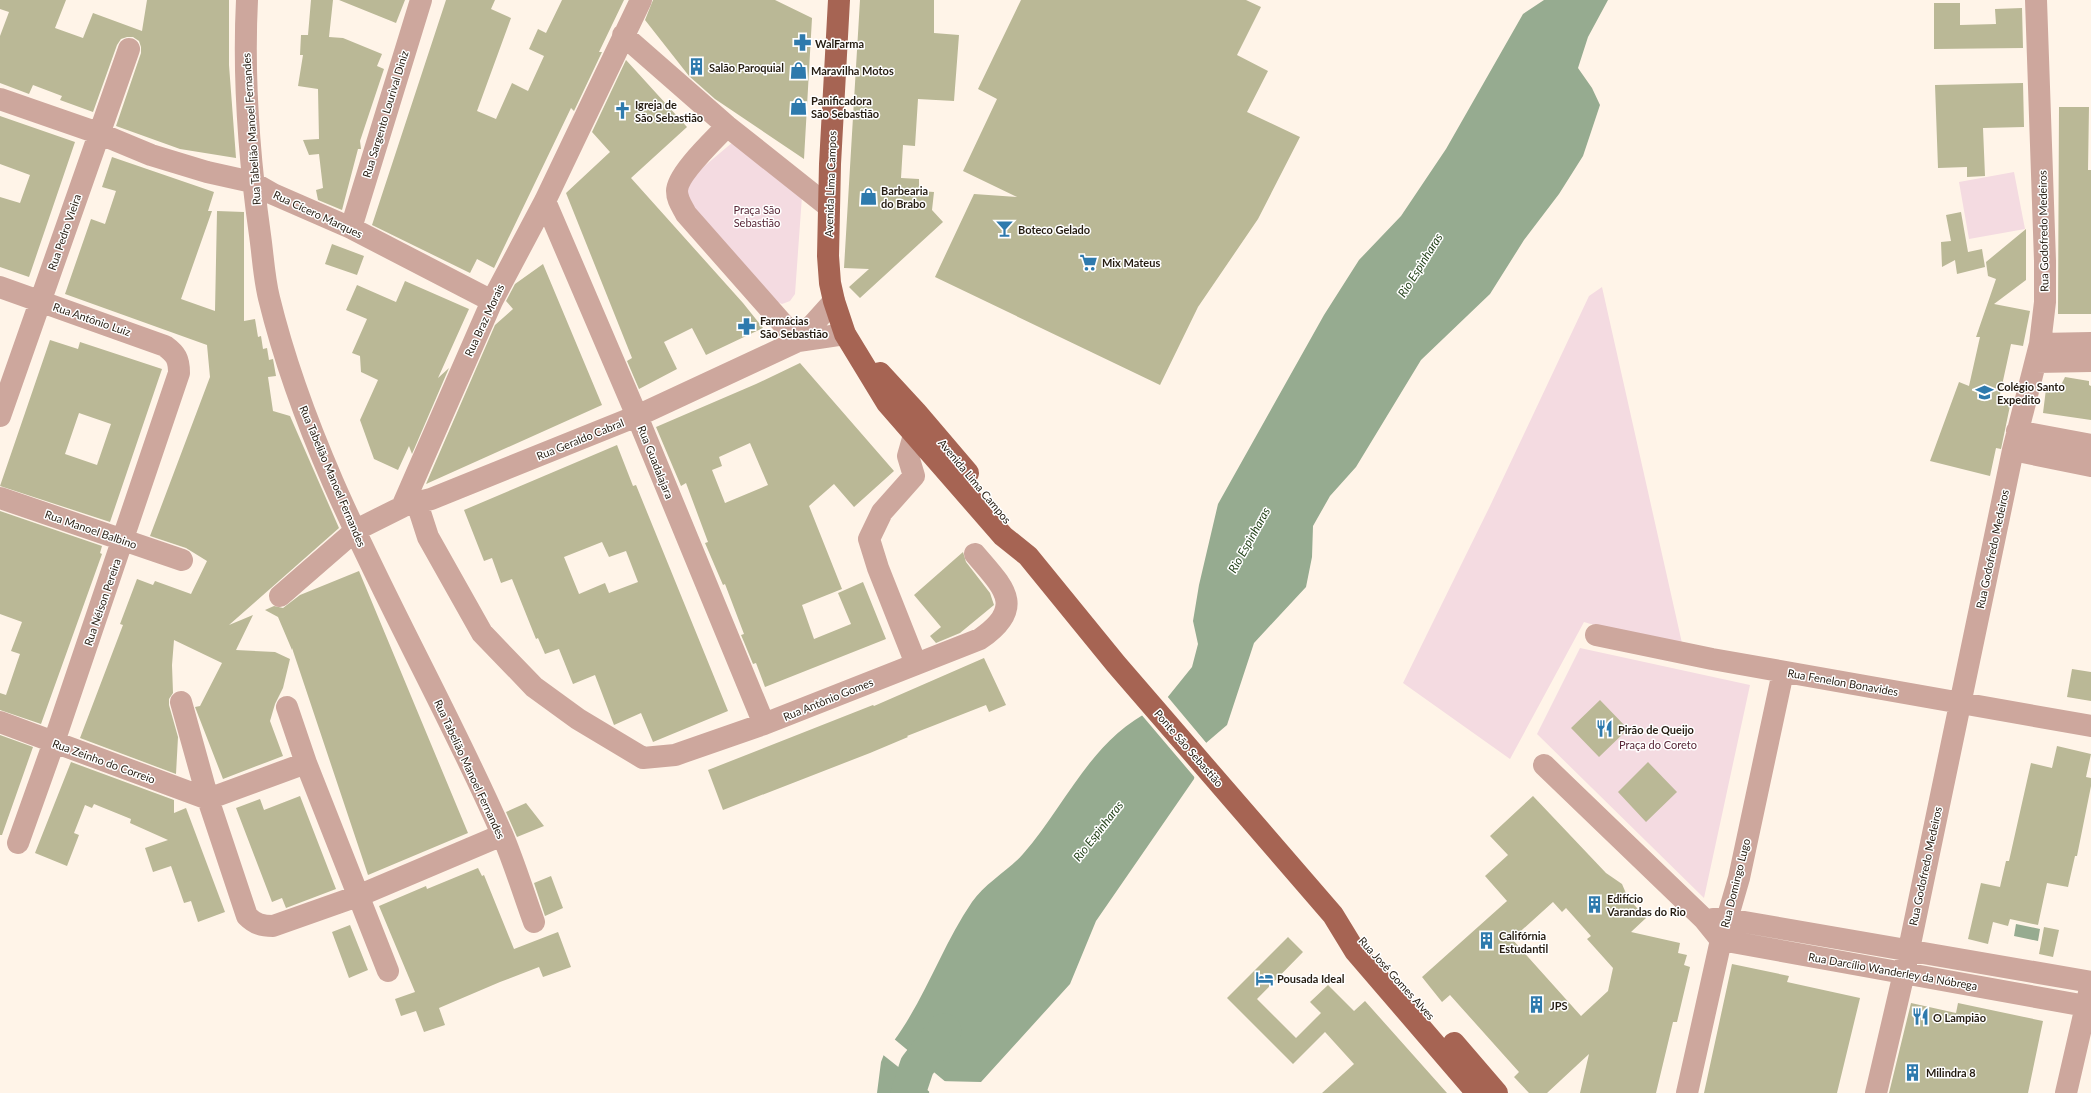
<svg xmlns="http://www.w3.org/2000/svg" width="2091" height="1093" font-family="Lato,sans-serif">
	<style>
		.green { fill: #f4dbe1 }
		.water { fill: #96ab90 }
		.pier { fill: #fff4e8 }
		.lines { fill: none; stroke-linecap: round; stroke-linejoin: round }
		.river { stroke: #96ab90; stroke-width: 35 }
		.building { fill: #bab896; fill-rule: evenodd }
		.minor { stroke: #cda79d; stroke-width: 22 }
		.major { stroke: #a66453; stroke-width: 22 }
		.labels { text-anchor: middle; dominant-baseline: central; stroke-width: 3; stroke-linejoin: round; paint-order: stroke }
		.poi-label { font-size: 11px; font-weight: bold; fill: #251c11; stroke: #fff; text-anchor: start }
		.street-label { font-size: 11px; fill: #251c11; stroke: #fff }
		.park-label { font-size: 11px; fill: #572636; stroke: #fff }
		.water-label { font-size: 12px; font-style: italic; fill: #24421a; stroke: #fff }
	</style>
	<rect width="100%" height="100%" fill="#fff4e8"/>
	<path class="green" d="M 733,142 L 802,196 L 795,294 L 790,301 L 782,304 L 775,301 L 684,198 L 682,185 Z
		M 2014,172 L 2025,229 L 1969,239 L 1959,182 Z
		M 1602,287 L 1684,652 L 1584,622 L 1510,759 L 1403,683 L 1490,506 L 1589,296 Z
		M 1580,648 L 1750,685 L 1704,898 L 1537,734 Z"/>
	<path class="water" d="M 1544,0 L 1608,0 L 1588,37 L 1578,68 L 1592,88 L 1600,105 L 1583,156 L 1559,194 L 1524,240 L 1490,294 L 1421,360 L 1356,467 L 1330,496 L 1313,526 L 1312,557 L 1306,587 L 1254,643 L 1227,725 L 1206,743 L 1167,698 L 1192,667 L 1198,644 L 1193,621 L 1199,585 L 1218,504 L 1324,315 L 1359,260 L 1401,216 L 1446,149 L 1523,14 Z
		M 1154,709 L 1198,760 L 1194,779 L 1096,921 L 1070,984 L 981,1082 L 938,1081 L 893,1042 C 925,999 942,946 972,902 C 985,883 1008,871 1023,854 C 1067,804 1090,740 1154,709 Z
		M 2016,924 L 2040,929 L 2038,941 L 2014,936 Z
		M 886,1049 L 931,1087 L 929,1093 L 877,1093 L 881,1062 Z"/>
	<path class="pier" d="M 1167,696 L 1208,745 L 1200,757 L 1196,779 L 1140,713 L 1154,707 Z
		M 893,1038 L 947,1083 L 932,1084 L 888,1048 Z
		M 885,1047 L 888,1047 L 933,1086 L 931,1093 L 882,1054 Z"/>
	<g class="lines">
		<path class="river" d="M 908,1093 L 917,1066 L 944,1031"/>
	</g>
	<path class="building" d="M 0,0 L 66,0 L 55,28 L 83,38 L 93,13 L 142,31 L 147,0 L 229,0 L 229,65 L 236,158 L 180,149 L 116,126 L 141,53 L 141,47 L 139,41 L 133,37 L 127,37 L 121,39 L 117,45 L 93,112 L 60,100 L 62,96 L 33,85 L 29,94 L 0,83 L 0,36 L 9,12 L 0,9 Z
		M 311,0 L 333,0 L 329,37 L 343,38 L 382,54 L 377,66 L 384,69 L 360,141 L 361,149 L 358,149 L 342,210 L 318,200 L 316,190 L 323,188 L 319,154 L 309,155 L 303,140 L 319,139 L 318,89 L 298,86 L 303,55 L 300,55 L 301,35 L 308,35 Z
		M 339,0 L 405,0 L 396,23 Z
		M 446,0 L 495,0 L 491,9 L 511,18 L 477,111 L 496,119 L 512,83 L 528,91 L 544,56 L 529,49 L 538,29 L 546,33 L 562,0 L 624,0 L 599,52 L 602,52 L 574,111 L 571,108 L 494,268 L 477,259 L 470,273 L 372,225 Z
		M 653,0 L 775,0 L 812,18 L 804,159 L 715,99 L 689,76 L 645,20 Z
		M 860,0 L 934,0 L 934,33 L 959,35 L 954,101 L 918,99 L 915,146 L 903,145 L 901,178 L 919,179 L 919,191 L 934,192 L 932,210 L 943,222 L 860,298 L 849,287 L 869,269 L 844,268 Z
		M 1021,0 L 1246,0 L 1261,7 L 1237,55 L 1268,71 L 1247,112 L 1300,137 L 1258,219 L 1198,307 L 1160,385 L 935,277 L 974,194 L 1017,197 L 963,171 L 997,99 L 978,89 Z
		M 1934,3 L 1960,3 L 1960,25 L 1996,24 L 1995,9 L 2022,8 L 2023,48 L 1934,49 Z
		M 626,60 L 687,127 L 631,178 L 743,303 L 763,328 L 706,355 L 692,328 L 664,342 L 677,369 L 639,389 L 627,361 L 632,358 L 566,193 L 610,152 L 592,132 Z
		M 2023,83 L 2024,127 L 1983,128 L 1985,176 L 1967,177 L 1967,167 L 1938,168 L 1935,85 Z
		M 2059,107 L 2089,107 L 2088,170 L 2091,170 L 2091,314 L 2058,314 Z
		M 0,116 L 75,142 L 29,277 L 0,267 L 0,197 L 20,203 L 30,175 L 0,164 Z
		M 112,157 L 214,192 L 208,211 L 212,211 L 181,299 L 215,311 L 217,211 L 244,212 L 244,321 L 255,319 L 258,337 L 261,336 L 263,349 L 267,348 L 269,360 L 273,359 L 276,376 L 268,377 L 273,411 L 290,416 L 339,528 L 229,625 L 253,615 L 236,650 L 275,652 L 290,659 L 283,688 L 275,704 L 270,721 L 283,756 L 223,779 L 195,707 L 200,706 L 222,663 L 174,640 L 172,665 L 173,693 L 169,699 L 169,705 L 178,737 L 176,774 L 80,738 L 123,625 L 120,624 L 137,579 L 153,585 L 155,581 L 191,594 L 207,561 L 186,548 L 150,536 L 210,377 L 207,345 L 65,294 L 91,219 L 105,224 L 116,191 L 102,187 Z
		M 1961,212 L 1968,252 L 1982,249 L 1985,267 L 1957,274 L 1955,260 L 1942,267 L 1941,242 L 1951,241 L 1946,215 Z
		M 2026,229 L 2026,280 L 1994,304 L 2030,311 L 2023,346 L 2011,344 L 1999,399 L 2011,401 L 2001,449 L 1996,448 L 1990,476 L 1930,461 L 1959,382 L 1969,386 L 1980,337 L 1976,337 L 1996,279 L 1988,276 L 1986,262 Z
		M 332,244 L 364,256 L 357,275 L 325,264 Z
		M 543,264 L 602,405 L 426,484 L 495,325 L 513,309 L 506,301 L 515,284 Z
		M 405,281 L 469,309 L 438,378 L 449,368 L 412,454 L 409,446 L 398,470 L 374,459 L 360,420 L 378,380 L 361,372 L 360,356 L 352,353 L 367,319 L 346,310 L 357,285 L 396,302 Z
		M 50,340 L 78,349 L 80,342 L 162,369 L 110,522 L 0,486 ZM 79,413 L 111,424 L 97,465 L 65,454 Z
		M 800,363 L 894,471 L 854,507 L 834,484 L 809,506 L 842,589 L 802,605 L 814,639 L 851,624 L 838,593 L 863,582 L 886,639 L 765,687 L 756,663 L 753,664 L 744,642 L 741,635 L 744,634 L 725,584 L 723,585 L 705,543 L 708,542 L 686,483 L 681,486 L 656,427 L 756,384 ZM 750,443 L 768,485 L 725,503 L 712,470 L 722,466 L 719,457 Z
		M 2065,377 L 2089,381 L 2089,385 L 2091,386 L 2091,420 L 2043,413 L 2046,389 L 2054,390 L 2055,384 L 2061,385 Z
		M 617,445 L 633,486 L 636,485 L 728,711 L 653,742 L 641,713 L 614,725 L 595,675 L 573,684 L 559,649 L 545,654 L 538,638 L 536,639 L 512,579 L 501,583 L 492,558 L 484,561 L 464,510 ZM 602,542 L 609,557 L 626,551 L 638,582 L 609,593 L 605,583 L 579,594 L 564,557 Z
		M 0,511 L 102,546 L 100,553 L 102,554 L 41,724 L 0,710 L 0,693 L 6,695 L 20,654 L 11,651 L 22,622 L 0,614 Z
		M 963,552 L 966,562 L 990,593 L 994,605 L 960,633 L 936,643 L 930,636 L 941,627 L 914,595 Z
		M 359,571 L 468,833 L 368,875 L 292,648 L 292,650 L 278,617 L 265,610 L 274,606 L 283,608 L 300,595 Z
		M 984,658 L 1006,705 L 989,712 L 986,705 L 907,736 L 908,737 L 870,753 L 723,810 L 708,770 L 873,705 L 874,706 Z
		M 2072,669 L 2091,672 L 2091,701 L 2067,697 Z
		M 1600,700 L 1628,729 L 1599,757 L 1571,728 Z
		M 0,735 L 33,747 L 2,835 L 0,835 Z
		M 2057,746 L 2091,754 L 2086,777 L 2091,778 L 2091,786 L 2077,856 L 2075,856 L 2068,887 L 2047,883 L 2038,925 L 2010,919 L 2008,926 L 1993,922 L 1988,944 L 1968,939 L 1981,883 L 2000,887 L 2006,861 L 2009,861 L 2031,763 L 2052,768 Z
		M 71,762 L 174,800 L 174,813 L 186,808 L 225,912 L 198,922 L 191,901 L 184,903 L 171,866 L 153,872 L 145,848 L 168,840 L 130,823 L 131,819 L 94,804 L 92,808 L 85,805 L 74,833 L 79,835 L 67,866 L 35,853 Z
		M 1648,762 L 1677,792 L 1646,822 L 1618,792 Z
		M 300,796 L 336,889 L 286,908 L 282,898 L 272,902 L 236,808 L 260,799 L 264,810 Z
		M 1533,796 L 1606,873 L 1622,884 L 1628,898 L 1646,918 L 1631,932 L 1680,943 L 1678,953 L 1687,955 L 1684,965 L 1690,967 L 1677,1022 L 1673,1022 L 1656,1093 L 1580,1093 L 1589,1054 L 1547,1093 L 1529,1093 L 1514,1077 L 1519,1072 L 1450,995 L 1442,1002 L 1422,977 L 1507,901 L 1485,876 L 1508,855 L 1490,836 ZM 1553,902 L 1562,912 L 1566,908 L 1591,936 L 1587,939 L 1613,968 L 1608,991 L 1581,1016 L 1512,939 Z
		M 526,803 L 544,826 L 517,837 L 506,812 Z
		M 478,868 L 482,876 L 484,875 L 514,949 L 558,932 L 571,967 L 543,977 L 539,967 L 500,982 L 439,1008 L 445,1025 L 424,1032 L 416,1011 L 401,1016 L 395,999 L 415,992 L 379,906 L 426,886 L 427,889 Z
		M 551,876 L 563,908 L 545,916 L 534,883 Z
		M 350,925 L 368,970 L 349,978 L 332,932 Z
		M 2044,927 L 2059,930 L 2053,957 L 2039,954 Z
		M 1288,937 L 1303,952 L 1257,999 L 1296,1038 L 1321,1013 L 1310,1002 L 1328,985 L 1354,1011 L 1365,1001 L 1447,1093 L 1322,1093 L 1354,1064 L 1325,1032 L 1293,1064 L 1227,998 Z
		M 1732,964 L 1789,976 L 1787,982 L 1860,998 L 1837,1093 L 1704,1093 Z
		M 1911,1003 L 1956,1013 L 1958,1003 L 2043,1021 L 2028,1093 L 1889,1093 Z"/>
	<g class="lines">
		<path class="minor" d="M 247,0 C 243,78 249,157 260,235 C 263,256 264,278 269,298 C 315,487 425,657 502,834 C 514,862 523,892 534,922
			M 623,35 L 727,126 L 829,207
			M 0,99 L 98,133 L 151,155 L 207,172 L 252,182 L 273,194 L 351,228 L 492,301
			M 727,126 C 715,139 677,174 677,191 C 677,200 682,206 686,214 L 798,341
			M 545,201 L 637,416 L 764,724
			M 351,228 L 421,0
			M 0,287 L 165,346 C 176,354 179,359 179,373 L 54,742 L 18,843
			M 798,341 L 834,301
			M 2040,344 L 2091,343
			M 2036,362 L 2091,361
			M 0,416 L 129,49
			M 2017,431 L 2091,445
			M 914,435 L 908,456 L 914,476 L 882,512 L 869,539 L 878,568 L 916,664
			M 2013,450 L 2091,466
			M 0,498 L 182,560
			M 417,503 L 428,537 L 482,633 L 534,687 L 578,719 L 643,758 L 675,755 L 764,724 L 980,639 C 1027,607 1003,587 975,554
			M 403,506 L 431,499 L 637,416 L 798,341 L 845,334
			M 280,596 L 356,530 L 402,507 L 492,301 L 545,201 L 641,0
			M 1596,635 L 1712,659 L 2091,726
			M 181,702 L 208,799 L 247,916 C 255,924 262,926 273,926 L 358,896 L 502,835
			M 287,707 L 306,763 L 388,971
			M 0,722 L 208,799 L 306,763
			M 1544,765 L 1704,919 L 1721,940 L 2091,1007
			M 1713,919 L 1727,919 L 2091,982
			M 1687,1093 L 1721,940 L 1739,878 L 1783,672
			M 1876,1093 L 1904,973 L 2013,450 L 2040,344 L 2045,302 L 2045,261 L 2036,0
			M 2066,1093 L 2089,993"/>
		<path class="major" d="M 839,0 L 830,164 L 828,256 L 830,283 L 834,301 L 845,334 L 887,403 L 1003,536 L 1028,556 L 1116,664 L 1333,915 L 1355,951 L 1477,1093
			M 880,373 L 916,412 L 968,473
			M 1454,1043 L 1497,1093"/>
	</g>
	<defs>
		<symbol id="pharmacy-bare" viewBox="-9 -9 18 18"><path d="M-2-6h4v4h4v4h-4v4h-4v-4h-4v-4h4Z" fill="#2e7aad" stroke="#fff" stroke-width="2.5" paint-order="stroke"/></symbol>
		<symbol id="building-bare" viewBox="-9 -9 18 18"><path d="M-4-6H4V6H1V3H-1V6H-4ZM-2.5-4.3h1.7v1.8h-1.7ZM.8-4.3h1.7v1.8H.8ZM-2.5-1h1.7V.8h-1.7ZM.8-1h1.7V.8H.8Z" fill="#2e7aad" stroke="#fff" stroke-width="2.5" paint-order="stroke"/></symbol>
		<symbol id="shop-bare" viewBox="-9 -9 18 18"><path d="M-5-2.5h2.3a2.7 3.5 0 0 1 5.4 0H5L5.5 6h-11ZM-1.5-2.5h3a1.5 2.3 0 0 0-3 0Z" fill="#2e7aad" stroke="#fff" stroke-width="2.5" paint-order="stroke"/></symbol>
		<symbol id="church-bare" viewBox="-9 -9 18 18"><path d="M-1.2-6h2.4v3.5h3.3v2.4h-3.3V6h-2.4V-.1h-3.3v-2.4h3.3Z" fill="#2e7aad" stroke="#fff" stroke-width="2.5" paint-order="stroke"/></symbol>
		<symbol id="bar-bare" viewBox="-9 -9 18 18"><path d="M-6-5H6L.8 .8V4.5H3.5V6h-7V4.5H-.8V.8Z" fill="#2e7aad" stroke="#fff" stroke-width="2.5" paint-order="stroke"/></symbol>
		<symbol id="supermarket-bare" viewBox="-9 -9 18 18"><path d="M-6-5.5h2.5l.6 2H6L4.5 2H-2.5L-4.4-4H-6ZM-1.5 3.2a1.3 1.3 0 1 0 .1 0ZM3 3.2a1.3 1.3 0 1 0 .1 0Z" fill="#2e7aad" stroke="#fff" stroke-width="2.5" paint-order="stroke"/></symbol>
		<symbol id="school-bare" viewBox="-9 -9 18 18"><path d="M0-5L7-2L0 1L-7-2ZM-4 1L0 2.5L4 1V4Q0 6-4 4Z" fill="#2e7aad" stroke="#fff" stroke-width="2.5" paint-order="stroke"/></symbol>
		<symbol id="restaurant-bare" viewBox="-9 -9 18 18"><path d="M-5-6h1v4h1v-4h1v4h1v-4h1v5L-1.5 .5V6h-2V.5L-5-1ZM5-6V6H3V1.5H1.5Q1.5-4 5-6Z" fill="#2e7aad" stroke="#fff" stroke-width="2.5" paint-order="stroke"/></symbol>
		<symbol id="hotel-bare" viewBox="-9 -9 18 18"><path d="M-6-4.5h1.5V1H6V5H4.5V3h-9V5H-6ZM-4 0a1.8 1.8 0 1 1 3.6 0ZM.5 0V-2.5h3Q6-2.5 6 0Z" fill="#2e7aad" stroke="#fff" stroke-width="2.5" paint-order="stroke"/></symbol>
	</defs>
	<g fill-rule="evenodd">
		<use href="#pharmacy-bare" x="790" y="30" width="25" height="25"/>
		<use href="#building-bare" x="684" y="54" width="25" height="25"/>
		<use href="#shop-bare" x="786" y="58" width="25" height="25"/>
		<use href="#shop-bare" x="786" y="94" width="25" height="25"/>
		<use href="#church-bare" x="610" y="98" width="25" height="25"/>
		<use href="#shop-bare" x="856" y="184" width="25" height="25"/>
		<use href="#bar-bare" x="992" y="216" width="25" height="25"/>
		<use href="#supermarket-bare" x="1076" y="250" width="25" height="25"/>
		<use href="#pharmacy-bare" x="734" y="314" width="25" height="25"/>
		<use href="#school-bare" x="1972" y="380" width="25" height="25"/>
		<use href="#restaurant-bare" x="1592" y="716" width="25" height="25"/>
		<use href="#building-bare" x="1582" y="892" width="25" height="25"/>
		<use href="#building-bare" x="1474" y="928" width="25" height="25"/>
		<use href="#hotel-bare" x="1252" y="966" width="25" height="25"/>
		<use href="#building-bare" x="1524" y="992" width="25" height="25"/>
		<use href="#restaurant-bare" x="1908" y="1004" width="25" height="25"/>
		<use href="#building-bare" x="1900" y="1060" width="25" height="25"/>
	</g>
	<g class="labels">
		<g class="poi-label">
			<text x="815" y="43">WalFarma</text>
			<text x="709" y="67">Salão Paroquial</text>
			<text x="811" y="70">Maravilha Motos</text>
			<text x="811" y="100">Panificadora<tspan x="811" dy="13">São Sebastião</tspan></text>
			<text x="635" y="104">Igreja de<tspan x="635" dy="13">São Sebastião</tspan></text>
			<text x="881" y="190">Barbearia<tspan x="881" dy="13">do Brabo</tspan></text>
			<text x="1018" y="229">Boteco Gelado</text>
			<text x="1102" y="262">Mix Mateus</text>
			<text x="760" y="320">Farmácias<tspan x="760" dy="13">São Sebastião</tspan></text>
			<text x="1997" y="386">Colégio Santo<tspan x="1997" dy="13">Expedito</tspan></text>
			<text x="1618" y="729">Pirão de Queijo</text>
			<text x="1607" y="898">Edifício<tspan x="1607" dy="13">Varandas do Rio</tspan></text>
			<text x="1499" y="935">Califórnia<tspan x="1499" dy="13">Estudantil</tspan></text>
			<text x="1277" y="978">Pousada Ideal</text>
			<text x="1550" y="1005">JPS</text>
			<text x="1933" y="1017">O Lampião</text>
			<text x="1926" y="1072">Milindra 8</text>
		</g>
		<g class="street-label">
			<text transform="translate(385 114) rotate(-73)">Rua Sargento Lourival Diniz</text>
			<text transform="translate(251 129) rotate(-94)">Rua Tabelião Manoel Fernandes</text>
			<text transform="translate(830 184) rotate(-88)">Avenida Lima Campos</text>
			<text transform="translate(318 214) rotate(25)">Rua Cícero Marques</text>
			<text transform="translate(2043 231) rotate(-91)">Rua Godofredo Medeiros</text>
			<text transform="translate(64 232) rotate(-71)">Rua Pedro Vieira</text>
			<text transform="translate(92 319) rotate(19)">Rua Antônio Luiz</text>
			<text transform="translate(484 320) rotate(-65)">Rua Braz Morais</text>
			<text transform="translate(580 439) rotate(-22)">Rua Geraldo Cabral</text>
			<text transform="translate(656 462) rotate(68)">Rua Guadalajara</text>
			<text transform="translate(333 476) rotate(67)">Rua Tabelião Manoel Fernandes</text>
			<text transform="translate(975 481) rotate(50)">Avenida Lima Campos</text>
			<text transform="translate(91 529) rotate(19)">Rua Manoel Balbino</text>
			<text transform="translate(1992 549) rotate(-78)">Rua Godofredo Medeiros</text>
			<text transform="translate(102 602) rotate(-71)">Rua Nélson Pereira</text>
			<text transform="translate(1843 682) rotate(10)">Rua Fenelon Bonavides</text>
			<text transform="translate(828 699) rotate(-22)">Rua Antônio Gomes</text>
			<text transform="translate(1189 748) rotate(49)">Ponte São Sebastião</text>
			<text transform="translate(104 761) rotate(20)">Rua Zeinho do Correio</text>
			<text transform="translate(470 769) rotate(65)">Rua Tabelião Manoel Fernandes</text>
			<text transform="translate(1925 866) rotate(-78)">Rua Godofredo Medeiros</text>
			<text transform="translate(1735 883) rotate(-76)">Rua Domingo Lugo</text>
			<text transform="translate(1893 971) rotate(10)">Rua Darcílio Wanderley da Nóbrega</text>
			<text transform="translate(1397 978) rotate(48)">Rua José Gomes Alves</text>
		</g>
		<g class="park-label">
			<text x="757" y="209">Praça São<tspan x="757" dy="13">Sebastião</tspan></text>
			<text x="1658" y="744">Praça do Coreto</text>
		</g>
		<g class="water-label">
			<text transform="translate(1420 265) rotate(-58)">Rio Espinharas</text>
			<text transform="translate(1249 540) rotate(-61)">Rio Espinharas</text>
			<text transform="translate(1098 831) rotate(-52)">Rio Espinharas</text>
		</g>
	</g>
</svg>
